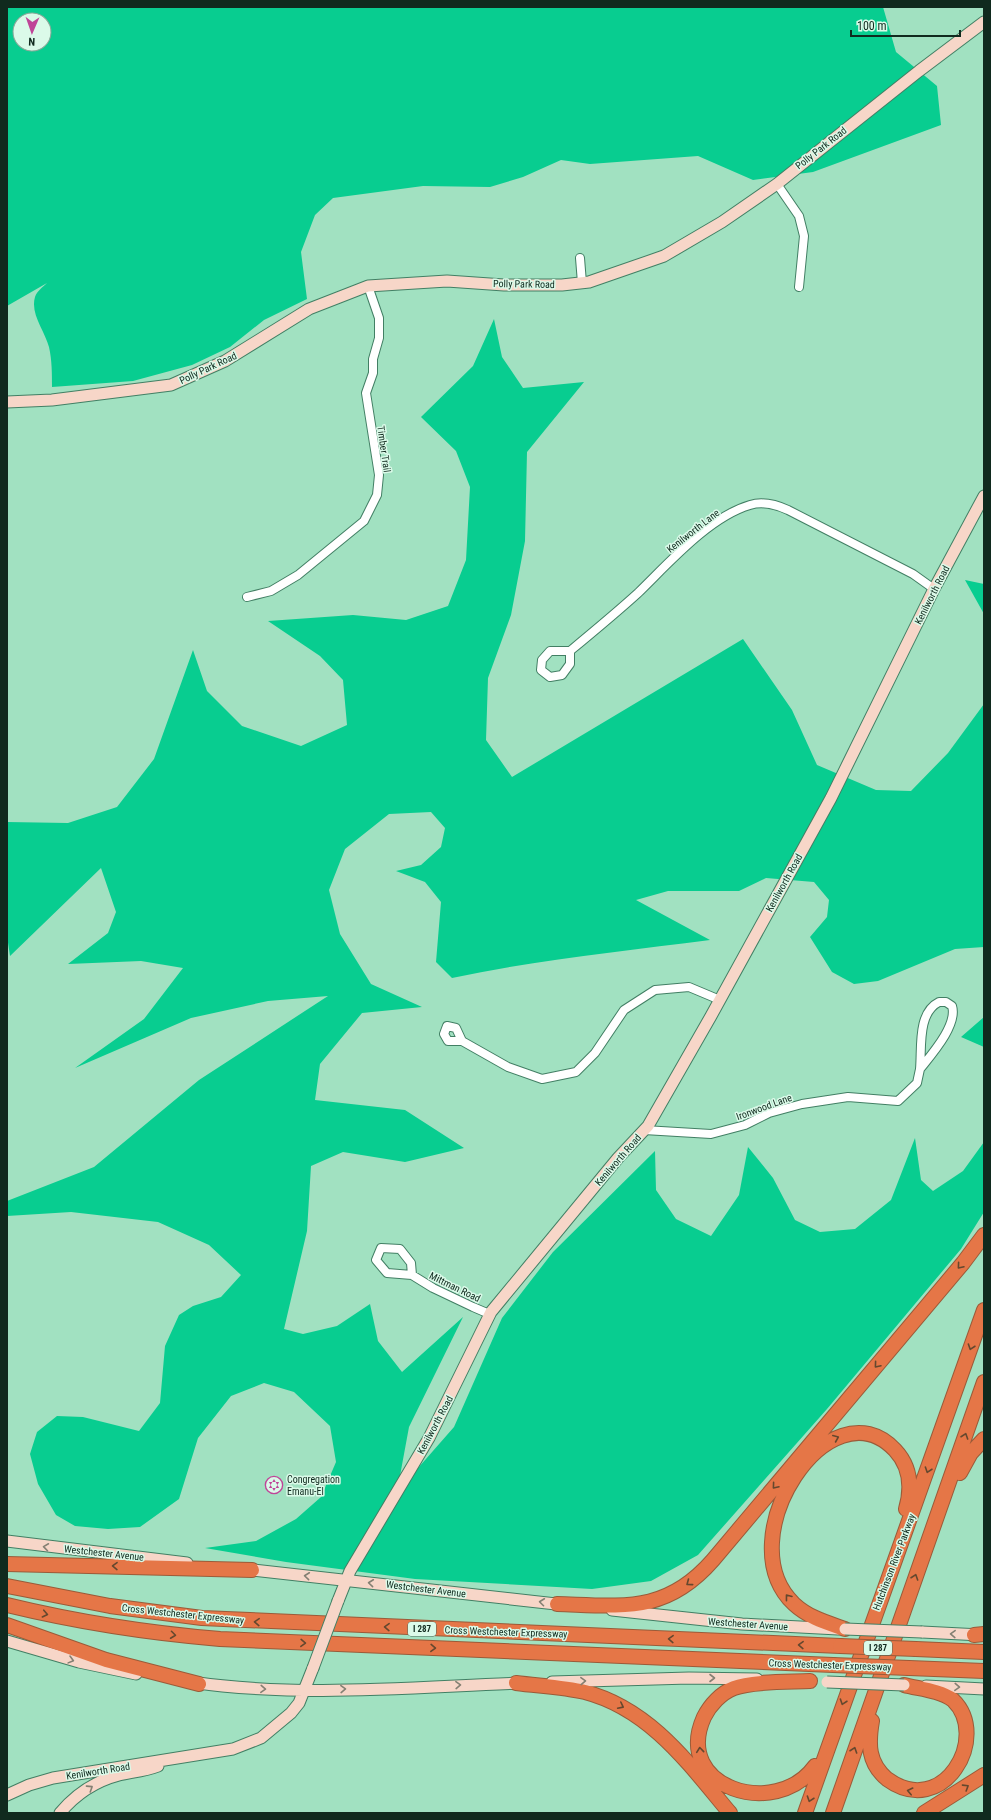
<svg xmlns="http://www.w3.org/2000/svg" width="991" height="1820" font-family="'Roboto Condensed',sans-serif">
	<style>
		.green { fill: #08cd90; fill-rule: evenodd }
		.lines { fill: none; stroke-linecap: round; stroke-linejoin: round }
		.street-casing { stroke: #427f64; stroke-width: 10 }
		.secondary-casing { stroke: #427f64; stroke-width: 13 }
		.highway-casing { stroke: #9a5b39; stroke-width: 16 }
		.street { stroke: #fff; stroke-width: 8 }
		.secondary { stroke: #f7d6c8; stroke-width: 11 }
		.highway { stroke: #e57647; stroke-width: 14 }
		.secondary-bridge-casing { stroke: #427f64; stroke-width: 13; stroke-linecap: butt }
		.highway-bridge-casing { stroke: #9a5b39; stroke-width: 16; stroke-linecap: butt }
		.secondary-bridge { stroke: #f7d6c8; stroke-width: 11 }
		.highway-bridge { stroke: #e57647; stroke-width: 14 }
		.oneway { stroke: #65482e }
		.oneway2 { stroke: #848073 }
		.labels { text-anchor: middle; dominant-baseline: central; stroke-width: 3; stroke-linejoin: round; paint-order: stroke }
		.shield { fill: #dbfae9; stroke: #4d685b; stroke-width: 1 }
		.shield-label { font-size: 9px; font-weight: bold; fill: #102a1e }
		.street-label { font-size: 10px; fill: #102a1e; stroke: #dbfae9 }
		.poi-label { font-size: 10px; fill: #102a1e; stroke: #dbfae9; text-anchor: start }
	</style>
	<rect width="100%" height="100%" fill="#a1e1c1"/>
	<path class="green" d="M 7,7 L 883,7 L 896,52 L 937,86 L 941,125 L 813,172 L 753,180 L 698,156 L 590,164 L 561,160 L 523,177 L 490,187 L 423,186 L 333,198 L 315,215 L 301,252 L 307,299 L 264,320 L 230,347 L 192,365 L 133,381 L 52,387 C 52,374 52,360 49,347 C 45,331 30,314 35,297 C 37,291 43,287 47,283 L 7,306 ZM 20,20 L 44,20 L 44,44 L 20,44 Z
		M 494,319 L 502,357 L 523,388 L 584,382 L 527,452 L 525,541 L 511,615 L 488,678 L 486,740 L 512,777 L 743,639 L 792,710 L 817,765 L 876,790 L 911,791 L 948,753 L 984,704 L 984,947 L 955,949 L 878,981 L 854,984 L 832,972 L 810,937 L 827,917 L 829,900 L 814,882 L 766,878 L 739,891 L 668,891 L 636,900 L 710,940 C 624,951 537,960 452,978 L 436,962 L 441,902 L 425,882 L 396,871 L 421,865 L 441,847 L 445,828 L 431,812 L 389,814 L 345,849 L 329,890 L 340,934 L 371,984 L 422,1007 L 362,1013 L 320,1064 L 315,1100 L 405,1110 L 464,1148 L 405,1162 L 343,1152 L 311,1166 L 307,1231 L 284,1329 L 303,1334 L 337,1326 L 370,1304 L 378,1341 L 402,1372 L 463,1317 L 409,1427 L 397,1492 L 454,1427 L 502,1318 L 553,1252 L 655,1151 L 656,1190 L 676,1219 L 711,1236 L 739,1195 L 748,1147 L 773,1178 L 795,1220 L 820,1232 L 855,1229 L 891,1200 L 915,1138 L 921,1180 L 933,1191 L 963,1171 L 984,1142 L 984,1212 L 961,1249 L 827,1409 L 698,1555 L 651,1581 L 592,1589 L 415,1579 L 286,1562 L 205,1548 L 256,1541 L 296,1519 L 321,1497 L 336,1462 L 330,1426 L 294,1392 L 264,1383 L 231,1396 L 198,1438 L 179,1499 L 140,1527 L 108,1529 L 75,1526 L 56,1515 L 38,1484 L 30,1454 L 37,1432 L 57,1416 L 83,1417 L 139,1431 L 160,1403 L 165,1346 L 179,1315 L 193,1306 L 221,1297 L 241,1275 L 209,1245 L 158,1222 L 71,1212 L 7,1216 L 7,1201 L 94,1167 L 199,1080 L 328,996 L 268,1001 L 191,1018 L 75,1068 L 144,1019 L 183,968 L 141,961 L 68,964 L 108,933 L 116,912 L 101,868 L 10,956 L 7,936 L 7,822 L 68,823 L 117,807 L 154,759 L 193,650 L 207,691 L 242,726 L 301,746 L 347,725 L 343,680 L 320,656 L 268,621 L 353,615 L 406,620 L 448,606 L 466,560 L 470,487 L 456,451 L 421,417 L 473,366 Z
		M 965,580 L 984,584 L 984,614 Z
		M 984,1017 L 984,1047 L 961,1037 Z"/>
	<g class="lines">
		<defs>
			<path id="street" d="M 777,184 L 799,216 L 804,236 L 799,287
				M 580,258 L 582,283
				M 247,597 L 271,591 L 298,575 L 364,521 L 377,495 L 379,475 L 366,393 L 373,373 L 373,359 L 379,338 L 379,318 L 368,286
				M 570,651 L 550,651 L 542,660 L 541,670 L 550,677 L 562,675 L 570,664 L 570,651 C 593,632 616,613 638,593 C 668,564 709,517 750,505 C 763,501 777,505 788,510 L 913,574 L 934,589
				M 939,1002 L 946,1002 L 952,1006 C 958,1025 931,1055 920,1069 C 922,1048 917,1013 939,1002 Z
				M 462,1041 L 456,1028 L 447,1026 L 444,1034 L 448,1041 L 462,1041 L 508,1067 L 542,1079 L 576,1072 L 595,1053 L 624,1010 L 655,990 L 689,987 L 720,1000
				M 644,1130 L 711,1134 L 745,1125 L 769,1113 L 802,1104 L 848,1097 L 898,1101 L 917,1083 L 920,1069
				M 412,1275 L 411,1263 L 400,1249 L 381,1248 L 376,1260 L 387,1273 L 412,1275 L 433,1288 L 473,1307 L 487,1313 L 491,1312"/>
			<path id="secondary" d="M 7,402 L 52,400 L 171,385 L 225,361 L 309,309 L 368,286 L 447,281 L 504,285 L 562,285 L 589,282 L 664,256 L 722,222 L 777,184 L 919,71 L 984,22
				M 7,1541 L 187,1563
				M 244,1569 L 565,1605
				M 338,1601 L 350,1571 L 429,1438 L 491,1312 L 618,1158 L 648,1126 L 711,1016 L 831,798 L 934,589 L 984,496
				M 612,1610 L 742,1624 L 838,1629
				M 922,1632 L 981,1635
				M 7,1641 L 79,1662 L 136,1674
				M 191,1682 C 300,1698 413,1687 523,1683
				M 552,1682 L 689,1678 L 757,1679
				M 926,1686 L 984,1689
				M 7,1795 L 29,1785 L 53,1778 L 233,1749 L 261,1738 L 291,1713 L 299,1703 L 313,1668
				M 60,1813 C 75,1795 96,1781 119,1775 C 132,1772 145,1771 158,1766"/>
			<path id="highway" d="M 960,1473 L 971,1453 L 984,1439
				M 7,1564 L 252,1570
				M 7,1586 L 110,1606 L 202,1618 L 840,1646
				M 557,1604 C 623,1606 666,1614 713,1560 L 963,1263 L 984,1235
				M 7,1605 C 77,1622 148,1633 220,1639 L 833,1665
				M 7,1625 L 106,1660 L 199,1684
				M 845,1629 C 828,1623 809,1618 794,1604 C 726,1539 830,1381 895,1450 C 911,1467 912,1488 906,1509
				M 974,1635 L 984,1634
				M 916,1649 L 984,1652
				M 909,1668 L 984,1671
				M 810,1681 C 789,1682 752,1681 734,1688 C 721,1693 710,1705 704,1717 C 672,1788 776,1820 815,1766
				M 516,1683 C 539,1686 563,1687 585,1692 C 650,1709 689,1764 730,1813
				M 872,1721 C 868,1744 868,1763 887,1779 C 943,1820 991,1737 953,1700 C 939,1690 919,1689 904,1685
				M 805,1813 L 984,1310
				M 833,1813 L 984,1382
				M 924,1813 L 984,1775"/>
		</defs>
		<use href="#street" class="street-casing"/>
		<use href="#secondary" class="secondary-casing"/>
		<use href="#highway" class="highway-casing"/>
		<use href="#street" class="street"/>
		<use href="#secondary" class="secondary"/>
		<use href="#highway" class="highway"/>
		<defs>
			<path id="secondary-bridge" d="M 845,1629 L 922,1632
				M 313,1668 L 338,1601
				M 827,1682 L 904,1685"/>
			<path id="highway-bridge" d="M 840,1646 L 916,1649
				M 833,1665 L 909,1668"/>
		</defs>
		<use href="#secondary-bridge" class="secondary-bridge-casing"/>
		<use href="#highway-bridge" class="highway-bridge-casing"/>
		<use href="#secondary-bridge" class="secondary-bridge"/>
		<use href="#highway-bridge" class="highway-bridge"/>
	</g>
	<defs><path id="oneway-chevron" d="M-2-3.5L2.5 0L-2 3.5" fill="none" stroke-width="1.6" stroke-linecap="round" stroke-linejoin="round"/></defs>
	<g class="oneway">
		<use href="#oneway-chevron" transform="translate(960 1266) rotate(130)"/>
		<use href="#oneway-chevron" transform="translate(971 1347) rotate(109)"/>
		<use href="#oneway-chevron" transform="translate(877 1365) rotate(130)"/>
		<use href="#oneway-chevron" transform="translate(965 1436) rotate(-71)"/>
		<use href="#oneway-chevron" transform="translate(836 1438) rotate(-23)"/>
		<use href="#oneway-chevron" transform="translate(928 1470) rotate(109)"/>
		<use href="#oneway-chevron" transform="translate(775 1486) rotate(130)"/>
		<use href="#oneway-chevron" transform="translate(115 1566) rotate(-179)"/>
		<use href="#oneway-chevron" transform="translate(915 1577) rotate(-71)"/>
		<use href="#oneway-chevron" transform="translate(689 1583) rotate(143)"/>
		<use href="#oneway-chevron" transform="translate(788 1597) rotate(-128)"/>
		<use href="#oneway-chevron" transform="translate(45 1614) rotate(12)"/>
		<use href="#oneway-chevron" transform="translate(257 1622) rotate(-177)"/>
		<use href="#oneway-chevron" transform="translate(387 1627) rotate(-178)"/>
		<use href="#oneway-chevron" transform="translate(173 1635) rotate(7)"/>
		<use href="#oneway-chevron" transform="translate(671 1639) rotate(-178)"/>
		<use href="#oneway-chevron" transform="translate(303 1643) rotate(2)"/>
		<use href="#oneway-chevron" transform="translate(801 1645) rotate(-178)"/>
		<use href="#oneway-chevron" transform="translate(433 1648) rotate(2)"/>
		<use href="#oneway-chevron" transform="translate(843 1702) rotate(109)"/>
		<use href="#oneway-chevron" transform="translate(621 1706) rotate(27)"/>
		<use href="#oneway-chevron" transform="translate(700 1750) rotate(-96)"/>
		<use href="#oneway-chevron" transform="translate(854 1750) rotate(-71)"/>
		<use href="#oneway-chevron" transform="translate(966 1787) rotate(-32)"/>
		<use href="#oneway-chevron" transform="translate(910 1791) rotate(-167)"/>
		<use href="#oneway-chevron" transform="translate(810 1799) rotate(109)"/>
	</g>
	<g class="oneway2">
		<use href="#oneway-chevron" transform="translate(46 1547) rotate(-172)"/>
		<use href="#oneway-chevron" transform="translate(307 1576) rotate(-174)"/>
		<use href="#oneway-chevron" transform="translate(371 1583) rotate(-174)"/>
		<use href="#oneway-chevron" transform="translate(542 1602) rotate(-173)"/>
		<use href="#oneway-chevron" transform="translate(953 1634) rotate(-178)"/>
		<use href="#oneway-chevron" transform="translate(71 1660) rotate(15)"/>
		<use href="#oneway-chevron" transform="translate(712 1678)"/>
		<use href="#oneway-chevron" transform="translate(583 1681) rotate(-2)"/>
		<use href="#oneway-chevron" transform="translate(458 1685) rotate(-2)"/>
		<use href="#oneway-chevron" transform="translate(957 1687) rotate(3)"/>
		<use href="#oneway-chevron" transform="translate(263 1689) rotate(3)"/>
		<use href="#oneway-chevron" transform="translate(343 1689) rotate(-2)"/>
		<use href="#oneway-chevron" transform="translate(90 1788) rotate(-33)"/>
	</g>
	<defs>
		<symbol id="synagogue-ring" viewBox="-11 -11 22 22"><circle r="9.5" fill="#dbfae9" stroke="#bf4598" stroke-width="1.5"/><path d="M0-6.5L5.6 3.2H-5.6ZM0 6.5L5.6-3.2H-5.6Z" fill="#bf4598"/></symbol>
	</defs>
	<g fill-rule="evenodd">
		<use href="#synagogue-ring" x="264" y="1475" width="20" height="20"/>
	</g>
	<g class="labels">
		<g class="shield">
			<rect x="408" y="1622" width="28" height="14" rx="3"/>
			<rect x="864" y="1641" width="28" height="14" rx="3"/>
		</g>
		<g class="shield-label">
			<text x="422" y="1629">I 287</text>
			<text x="878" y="1648">I 287</text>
		</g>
		<g class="street-label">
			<text transform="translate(821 148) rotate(-38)">Polly Park Road</text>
			<text transform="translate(524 284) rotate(1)">Polly Park Road</text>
			<text transform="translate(208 368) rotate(-25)">Polly Park Road</text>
			<text transform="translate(384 449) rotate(82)">Timber Trail</text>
			<text transform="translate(693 531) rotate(-38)">Kenilworth Lane</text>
			<text transform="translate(932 595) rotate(-63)">Kenilworth Road</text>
			<text transform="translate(784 883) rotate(-61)">Kenilworth Road</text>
			<text transform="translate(764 1107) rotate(-20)">Ironwood Lane</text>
			<text transform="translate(618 1160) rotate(-49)">Kenilworth Road</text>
			<text transform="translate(455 1287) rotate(26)">Mittman Road</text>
			<text transform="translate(435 1425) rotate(-62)">Kenilworth Road</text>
			<text transform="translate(104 1553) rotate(6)">Westchester Avenue</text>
			<text transform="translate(894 1562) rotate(-69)">Hutchinson River Parkway</text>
			<text transform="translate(426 1589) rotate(7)">Westchester Avenue</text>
			<text transform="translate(183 1614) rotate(6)">Cross Westchester Expressway</text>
			<text transform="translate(748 1624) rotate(4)">Westchester Avenue</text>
			<text transform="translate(506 1632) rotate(2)">Cross Westchester Expressway</text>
			<text transform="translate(830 1665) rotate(2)">Cross Westchester Expressway</text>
			<text transform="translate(98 1771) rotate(-9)">Kenilworth Road</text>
		</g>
		<g class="poi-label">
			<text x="287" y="1479">Congregation<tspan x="287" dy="12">Emanu-El</tspan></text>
		</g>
	</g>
	<rect width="991" height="1820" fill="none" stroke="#102a1e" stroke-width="16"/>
	<g transform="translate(32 32) rotate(182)"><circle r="19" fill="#dbfae9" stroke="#8aa798"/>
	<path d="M0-3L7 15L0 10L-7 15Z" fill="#bf4598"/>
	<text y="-6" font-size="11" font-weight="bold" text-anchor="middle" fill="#102a1e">N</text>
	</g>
	<path d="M851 30v6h109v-6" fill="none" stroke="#102a1e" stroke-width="2"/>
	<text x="857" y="30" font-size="12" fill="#102a1e" stroke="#dbfae9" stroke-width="3" paint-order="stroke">100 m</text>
</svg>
